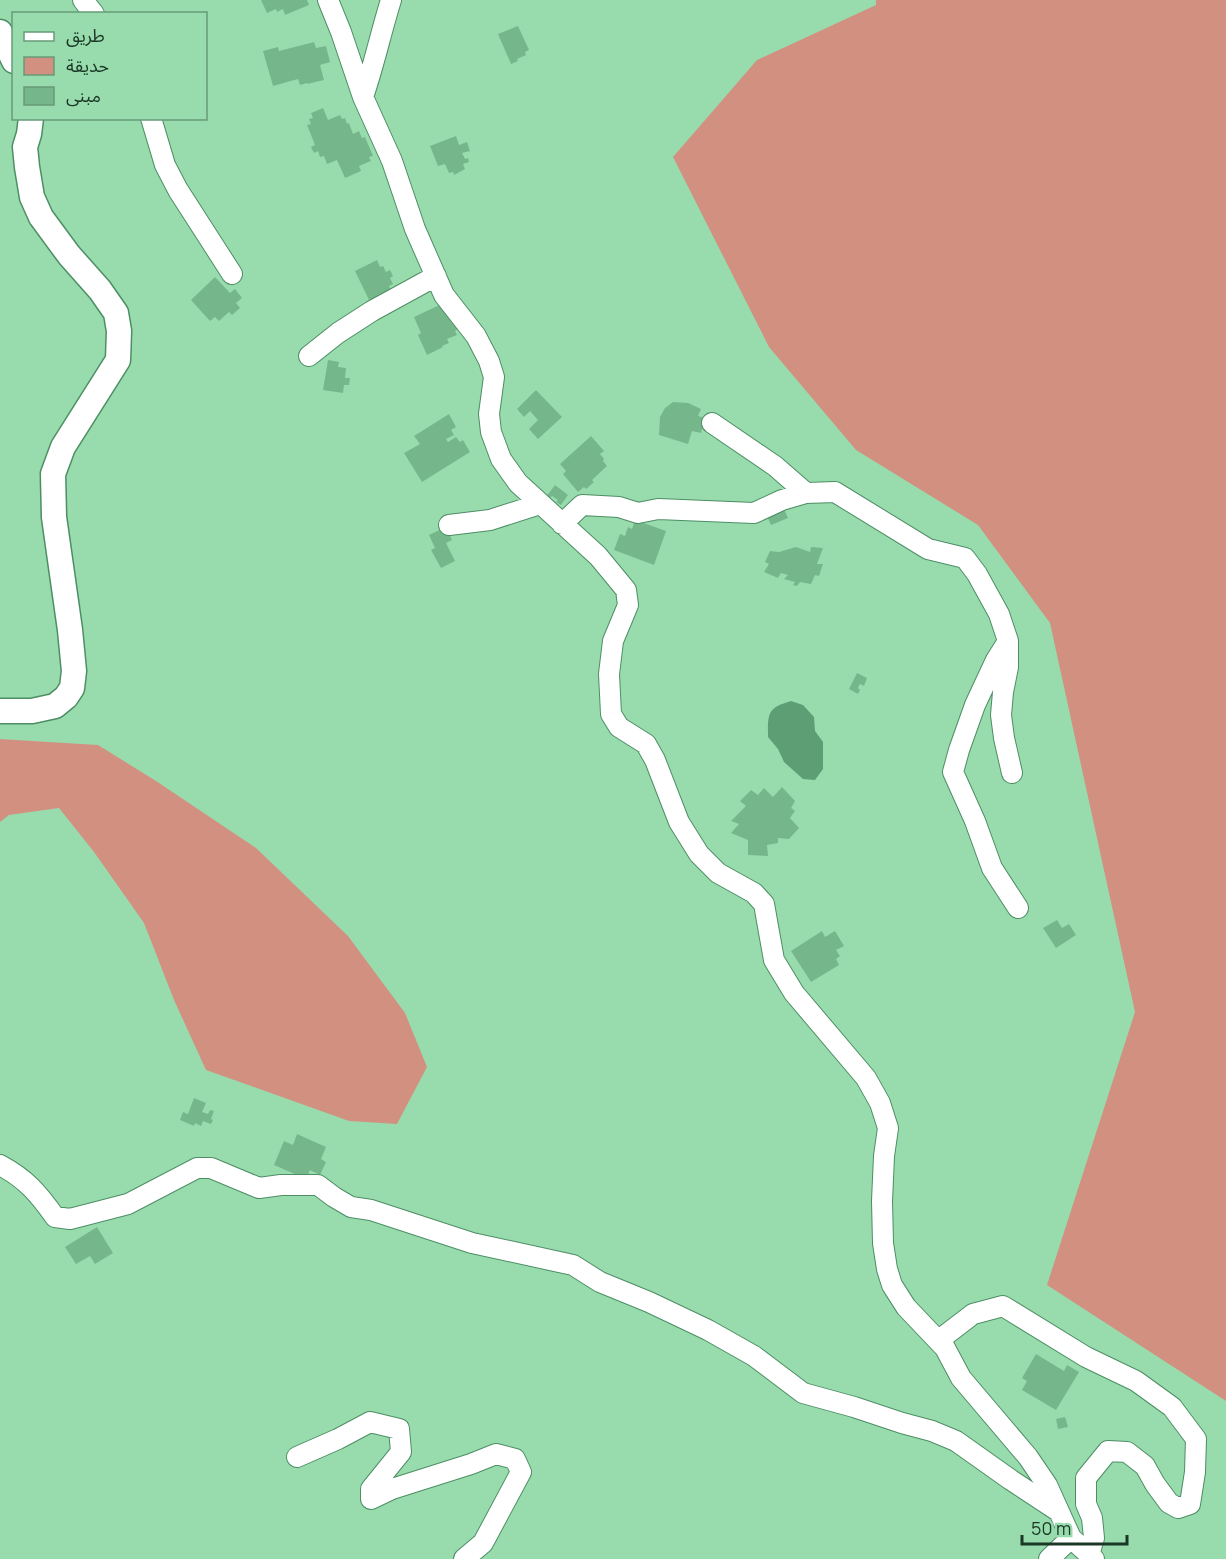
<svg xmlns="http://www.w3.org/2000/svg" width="1226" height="1559" font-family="Manrope,'Noto Sans Arabic',sans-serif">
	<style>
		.green { fill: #d29080 }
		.water { fill: #5e9e74 }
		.building { fill: #75b78b }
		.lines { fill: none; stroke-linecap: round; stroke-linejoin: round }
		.minor-casing { stroke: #4d8e64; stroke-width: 22 }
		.major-casing { stroke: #4d8e64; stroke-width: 27 }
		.minor { stroke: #fff; stroke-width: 20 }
		.major { stroke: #fff; stroke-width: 24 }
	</style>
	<rect width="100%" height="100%" fill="#98dcae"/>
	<path class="green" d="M 876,0 L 1226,0 L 1226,1401 L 1047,1285 L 1135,1012 L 1050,623 L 978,525 L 856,450 L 769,347 L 673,157 L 757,60 L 876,5 Z
		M 0,739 L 98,745 L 156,781 L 256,848 L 348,936 L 405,1013 L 427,1067 L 397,1124 L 349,1121 L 206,1070 L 174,1000 L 144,923 L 94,852 L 59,808 L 9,815 L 0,822 Z"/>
	<path class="water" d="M 791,701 L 803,705 L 814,717 L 815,731 L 823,742 L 823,769 L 815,780 L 803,779 L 784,762 L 778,749 L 768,737 C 768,713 767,708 791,701 Z"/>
	<path class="building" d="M 261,0 L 307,0 L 309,5 L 285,15 L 283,9 L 277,12 L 276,9 L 267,13 Z
		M 518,26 L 529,50 L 525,52 L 526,55 L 517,59 L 518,61 L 511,64 L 498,34 Z
		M 314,42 L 316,48 L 326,46 L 330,62 L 320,65 L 324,80 L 307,84 L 307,83 L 300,85 L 298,79 L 273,86 L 263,51 L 278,47 L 279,51 Z
		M 323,108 L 328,120 L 340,115 L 342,119 L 345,118 L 347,124 L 349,123 L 353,134 L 359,131 L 362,138 L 365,137 L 373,156 L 369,157 L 371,161 L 359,166 L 361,171 L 345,178 L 337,160 L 327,164 L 324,156 L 320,157 L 318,151 L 314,153 L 311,147 L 315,145 L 307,125 L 311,124 L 309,119 L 313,118 L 311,113 Z
		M 456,136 L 459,145 L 467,142 L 470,151 L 462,153 L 465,159 L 468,158 L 469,162 L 463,164 L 465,169 L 454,175 L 453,172 L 449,173 L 445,164 L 438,166 L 430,146 Z
		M 377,260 L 380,267 L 383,266 L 386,272 L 390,270 L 393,276 L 390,278 L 393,284 L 389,286 L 391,291 L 380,303 L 377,297 L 369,300 L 355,271 Z
		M 215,277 L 230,293 L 235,289 L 242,298 L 236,303 L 240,308 L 232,315 L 229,312 L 219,321 L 215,317 L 210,321 L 191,300 Z
		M 446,302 L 458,329 L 455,331 L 457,335 L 447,339 L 449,343 L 442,346 L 443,347 L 427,355 L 418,335 L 421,333 L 414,317 Z
		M 328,360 L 339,362 L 338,367 L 346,368 L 345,378 L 350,378 L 349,385 L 344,385 L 343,393 L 323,390 Z
		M 536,390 L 562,417 L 538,439 L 529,429 L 538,420 L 530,411 L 524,417 L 517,409 Z
		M 673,402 L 688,403 L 701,409 L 698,416 L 705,418 L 701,433 L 692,431 L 688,444 L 659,435 L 660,417 L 665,408 Z
		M 449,414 L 456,427 L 451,430 L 454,435 L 446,439 L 448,442 L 456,437 L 460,442 L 463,440 L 470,452 L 422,482 L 404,453 L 420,444 L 414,436 Z
		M 591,436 L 604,451 L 600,454 L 604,459 L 603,461 L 607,466 L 592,480 L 594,482 L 586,489 L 584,487 L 578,492 L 563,474 L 566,471 L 560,464 Z
		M 555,485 L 568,495 L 561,505 L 556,502 L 558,500 L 552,496 L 549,499 L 546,497 Z
		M 784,509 L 788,518 L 771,525 L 767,516 Z
		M 635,520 L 666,531 L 654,565 L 614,550 L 620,534 L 625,536 L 628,527 L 632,529 Z
		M 446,527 L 452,540 L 446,543 L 455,561 L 441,568 L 431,550 L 435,548 L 429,535 Z
		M 796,547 L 810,552 L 811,547 L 823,548 L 817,564 L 823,564 L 819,576 L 815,575 L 811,584 L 800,582 L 797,586 L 793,585 L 795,582 L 784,579 L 788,575 L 781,573 L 778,578 L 764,572 L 769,564 L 765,562 L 770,551 L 779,552 Z
		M 857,673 L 867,678 L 864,686 L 860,684 L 858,688 L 860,690 L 858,694 L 849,689 Z
		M 782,787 L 795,801 L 791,808 L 795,811 L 790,818 L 799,828 L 789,839 L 778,838 L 778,843 L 767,845 L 768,856 L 748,855 L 748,840 L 731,833 L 739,824 L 731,821 L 746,806 L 740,801 L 751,790 L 758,795 L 764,788 L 773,797 Z
		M 1057,920 L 1062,928 L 1069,924 L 1076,935 L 1056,948 L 1043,928 Z
		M 822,931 L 825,937 L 835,931 L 844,946 L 836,950 L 840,956 L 836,959 L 839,965 L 811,982 L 791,951 Z
		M 194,1098 L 206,1103 L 202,1112 L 208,1114 L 210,1110 L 214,1111 L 211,1119 L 213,1120 L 211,1124 L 203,1121 L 201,1126 L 195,1123 L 194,1126 L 180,1120 L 183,1112 L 188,1114 Z
		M 297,1134 L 326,1147 L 321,1159 L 326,1162 L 320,1175 L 310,1170 L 306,1179 L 274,1165 L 284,1141 L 293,1145 Z
		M 97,1227 L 113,1253 L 95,1264 L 90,1256 L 76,1264 L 65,1247 Z
		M 1036,1354 L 1064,1371 L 1067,1365 L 1079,1372 L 1056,1410 L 1022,1390 L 1027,1381 L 1022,1378 Z
		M 1065,1417 L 1068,1427 L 1058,1429 L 1056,1419 Z"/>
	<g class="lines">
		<defs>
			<path id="minor" d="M 83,0 L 94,14
				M 328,0 L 341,32 L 363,97
				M 391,0 C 381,32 374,65 363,97 L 392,161 L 415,229 L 444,295 L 476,336 L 489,361 L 494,377 L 489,414 L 491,432 L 501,459 L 518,483 L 598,556 L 626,590 L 628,605 L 613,641 L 609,674 L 611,714 L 619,727 L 646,744 L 655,760 L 679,822 L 699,854 L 718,873 L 754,893 L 764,904 L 774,960 L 794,993 L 866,1078 L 880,1103 L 888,1128 L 884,1156 L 882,1201 L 883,1243 L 887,1269 L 892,1285 L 906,1307 L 945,1348 L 961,1378 L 1028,1457 L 1047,1485 L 1071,1538 L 1094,1559
				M 151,118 L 165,165 L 178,190 L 232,274
				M 309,356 L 338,333 L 372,311 L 436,276
				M 806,493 L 835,492 L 928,549 L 965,558 L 977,574 L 999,614 L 1008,641 L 996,660 L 975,705 L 959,750 L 953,772 L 975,821 L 992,868 L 1018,908
				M 562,524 L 582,505 L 619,507 L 638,513 L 658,509 L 754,513 L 782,500 L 806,493 L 775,466 L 712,423
				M 449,525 L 490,520 L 540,504
				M 1008,641 L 1008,667 L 1003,692 L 1001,715 L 1004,738 L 1012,773
				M 0,1165 C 26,1179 38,1193 55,1217 L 70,1219 L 128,1204 L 197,1168 L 211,1168 L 259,1188 L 281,1185 L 318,1185 L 334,1197 L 351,1207 L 371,1210 L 472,1243 L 573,1265 L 600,1282 L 649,1302 L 708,1330 L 754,1356 L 803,1393 L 854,1407 L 902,1423 L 932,1431 L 956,1441 L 1011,1480 L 1058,1511
				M 939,1340 L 973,1314 L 1003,1306 L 1086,1357 L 1136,1381 L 1172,1407 L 1196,1439 L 1195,1472 L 1190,1504 L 1178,1508 L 1169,1503 L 1155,1484 L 1145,1466 L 1127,1452 L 1108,1451 L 1086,1478 L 1086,1504 L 1092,1518 L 1094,1538 L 1089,1555
				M 297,1457 L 338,1439 L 370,1422 L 399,1429 L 401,1452 L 371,1489 L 371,1499 L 392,1489 L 471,1464 L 496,1454 L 515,1459 L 521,1472 L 483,1543 L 464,1559
				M 1049,1559 L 1071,1538"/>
			<path id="major" d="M 0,32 L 14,61
				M 0,711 L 32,711 L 55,706 L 66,697 L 72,688 L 74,671 L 70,630 L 54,517 L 53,474 L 63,447 L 118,360 L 119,331 L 116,313 L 100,290 L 69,255 L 41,217 L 32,197 L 27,167 L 25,147 L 29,134 L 31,118"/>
		</defs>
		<use href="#minor" class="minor-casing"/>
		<use href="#major" class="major-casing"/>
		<use href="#minor" class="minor"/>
		<use href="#major" class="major"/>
	</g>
	<rect x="12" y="12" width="195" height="108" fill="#98dcae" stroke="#669a77" stroke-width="1.5"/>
	<rect x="24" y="32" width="30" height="9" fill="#ffffff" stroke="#669a77" stroke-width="1.5"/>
	<text x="66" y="42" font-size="18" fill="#1b3725">طريق</text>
	<rect x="24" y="57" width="30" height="18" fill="#d29080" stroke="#669a77" stroke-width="1.5"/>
	<text x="66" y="72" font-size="18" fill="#1b3725">حديقة</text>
	<rect x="24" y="87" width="30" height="18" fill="#75b78b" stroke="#669a77" stroke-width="1.5"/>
	<text x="66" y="102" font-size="18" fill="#1b3725">مبنى</text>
	<path d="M1022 1535v9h105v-9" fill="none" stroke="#1b3725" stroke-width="3"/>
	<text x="1031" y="1535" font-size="18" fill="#1b3725" stroke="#98dcae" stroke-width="4.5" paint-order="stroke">50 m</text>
</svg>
